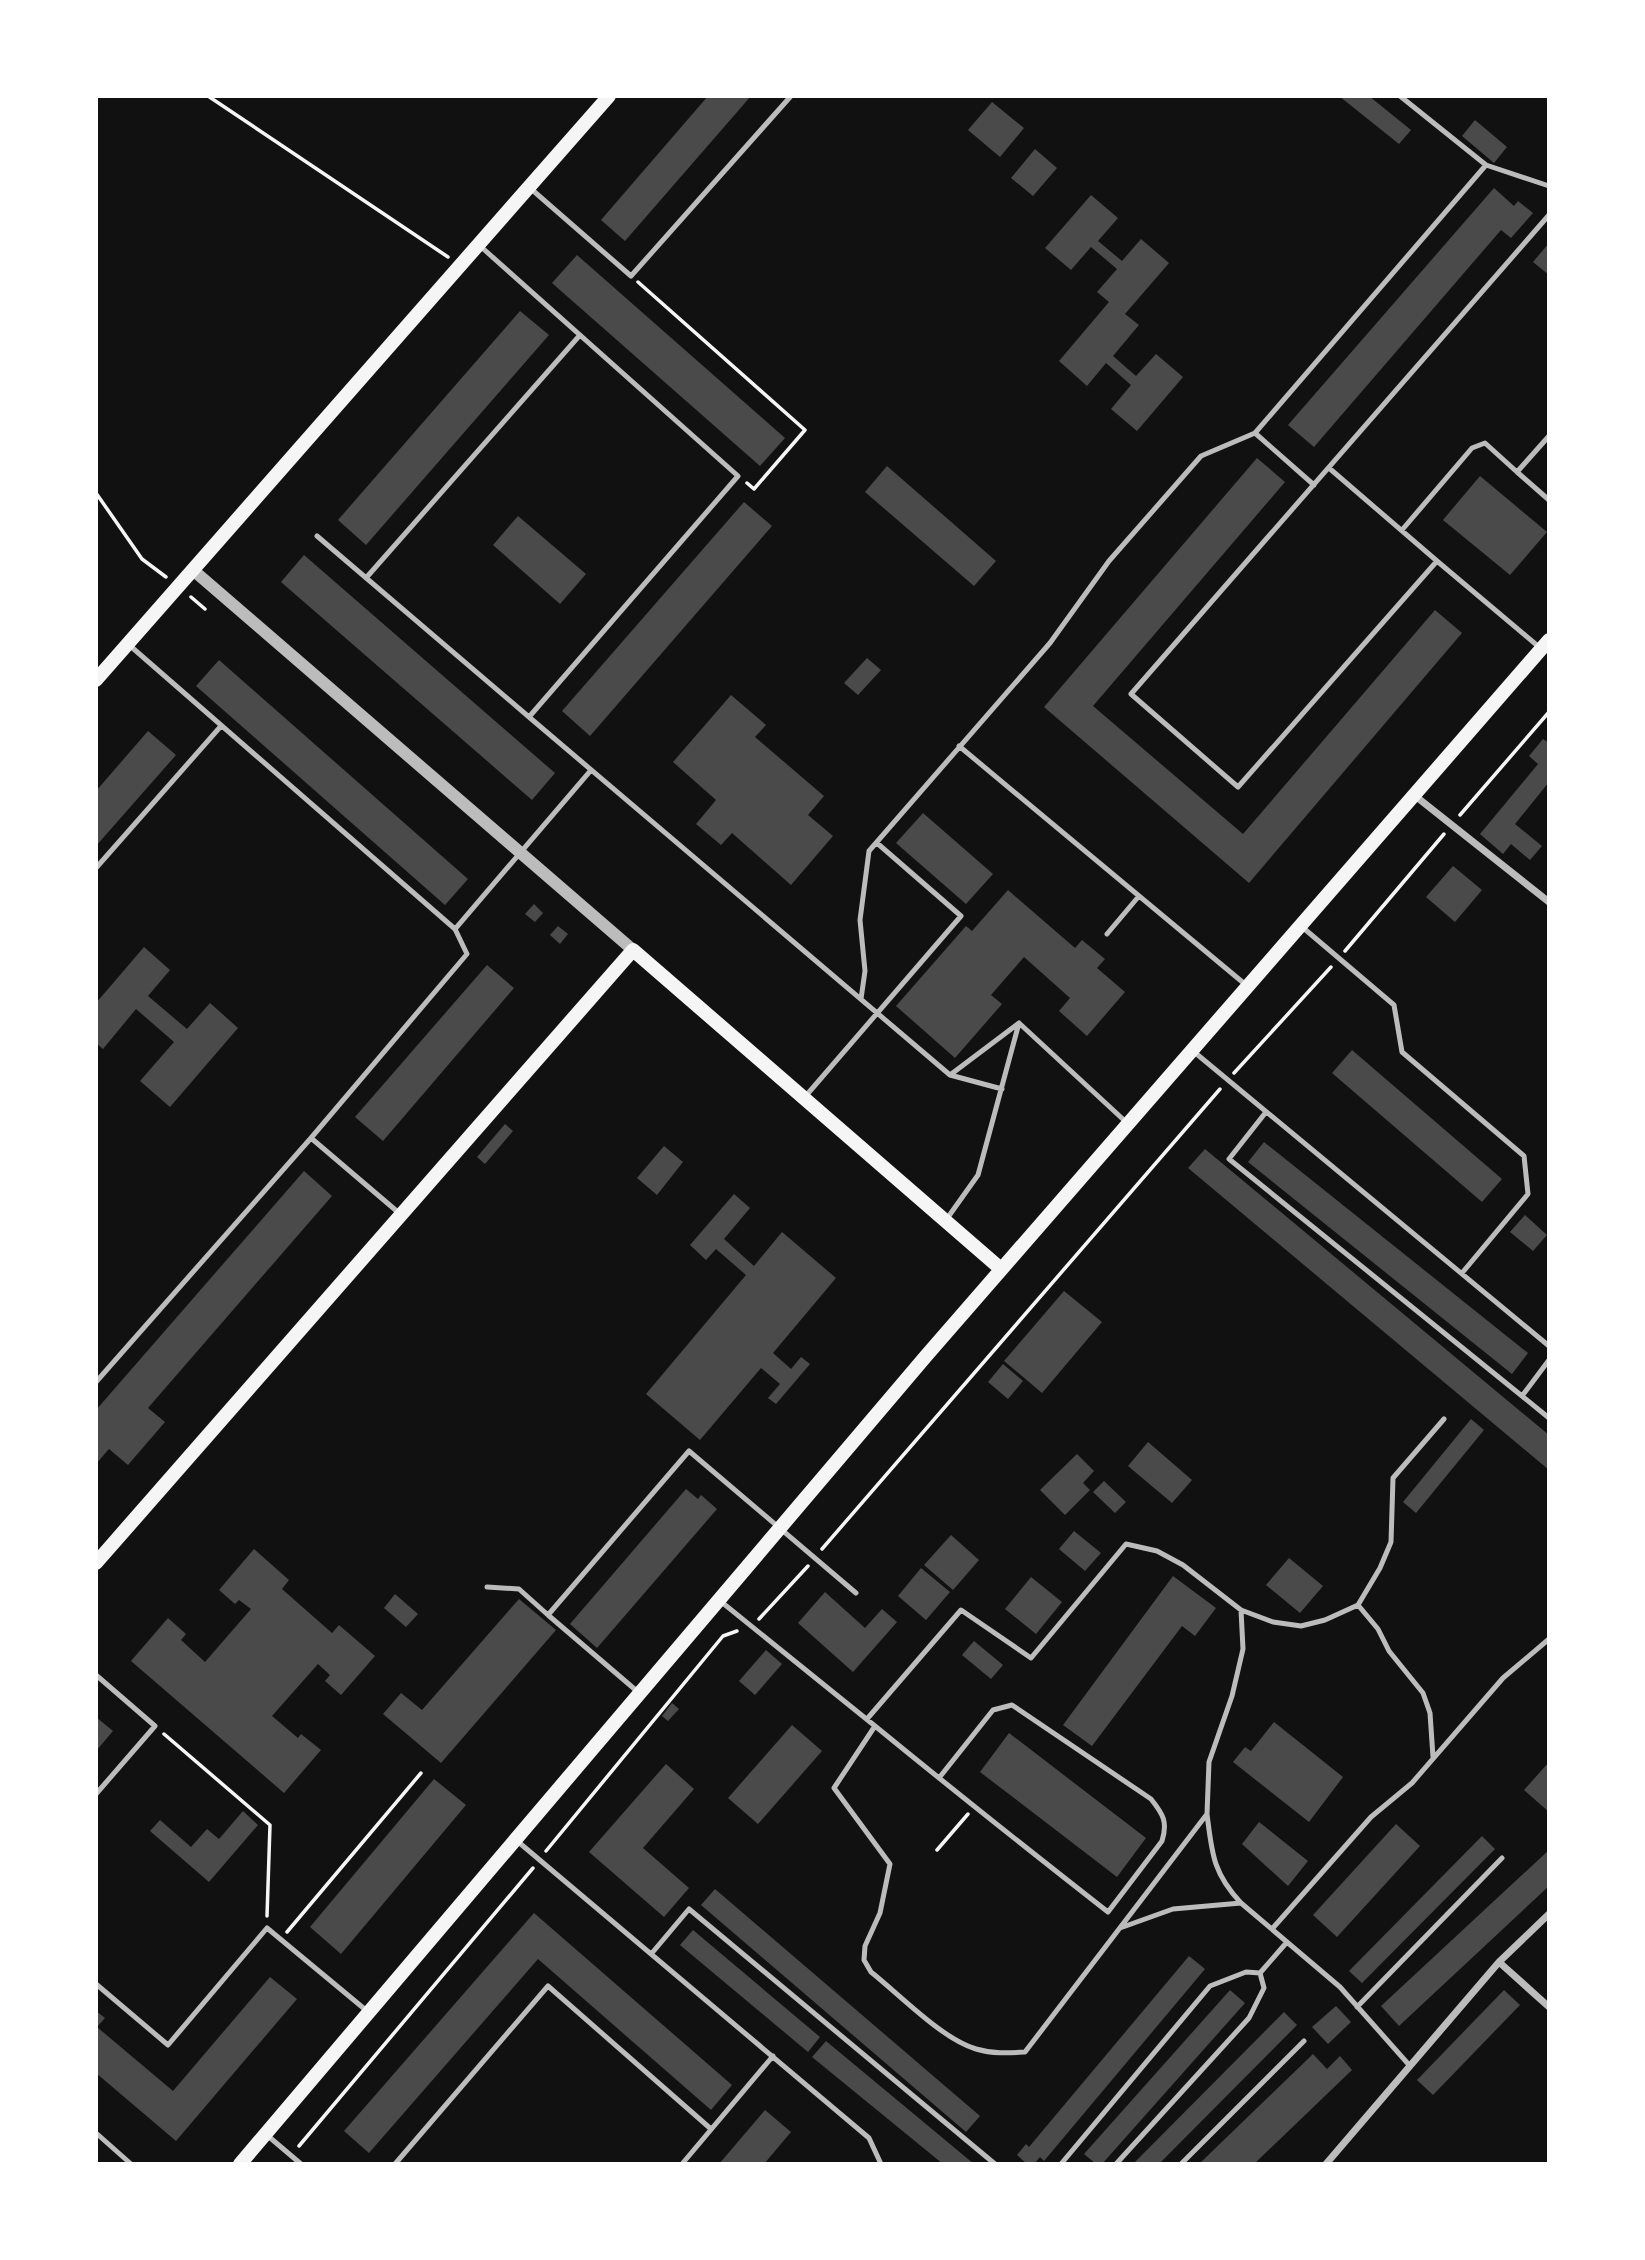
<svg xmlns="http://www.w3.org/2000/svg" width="1645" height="2260" font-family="Arial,sans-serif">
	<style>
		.building { fill: #4a4a4a }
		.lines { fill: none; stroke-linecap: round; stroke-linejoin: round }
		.path { stroke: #f5f5f5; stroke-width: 3.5 }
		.service { stroke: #bcbcbc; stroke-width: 5 }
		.minor { stroke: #bcbcbc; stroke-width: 7 }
		.tertiary { stroke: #bcbcbc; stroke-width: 12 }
		.secondary { stroke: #f5f5f5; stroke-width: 14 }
	</style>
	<rect width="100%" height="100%" fill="#111"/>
	<path class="building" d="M 708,96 L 751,96 L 625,241 L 601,220 Z
		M 1339,96 L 1369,96 L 1411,130 L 1399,144 Z
		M 992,102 L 1024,128 L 1000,157 L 968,130 Z
		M 1475,120 L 1507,147 L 1494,163 L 1462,136 Z
		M 1035,149 L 1057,168 L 1033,196 L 1011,178 Z
		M 1494,188 L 1514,206 L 1518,201 L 1533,213 L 1511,238 L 1501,230 L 1314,447 L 1288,425 Z
		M 1091,195 L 1118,218 L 1098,241 L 1122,261 L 1141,239 L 1169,263 L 1125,314 L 1139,325 L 1113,356 L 1136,376 L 1156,354 L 1183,377 L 1137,431 L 1111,409 L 1131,385 L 1106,363 L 1087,386 L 1059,361 L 1109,302 L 1097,292 L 1117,269 L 1091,247 L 1071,270 L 1045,248 Z
		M 1549,243 L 1549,275 L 1533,262 Z
		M 577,255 L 785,438 L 760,466 L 552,283 Z
		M 520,311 L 549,335 L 366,545 L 338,520 Z
		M 1257,458 L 1285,482 L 1093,706 L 1243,834 L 1435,610 L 1462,633 L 1249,883 L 1044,707 Z
		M 887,466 L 996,561 L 974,586 L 865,492 Z
		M 1480,476 L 1547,532 L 1510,575 L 1443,520 Z
		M 744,502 L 772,526 L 590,736 L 562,711 Z
		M 518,516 L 586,574 L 560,604 L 493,545 Z
		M 304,555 L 555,773 L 532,800 L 281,582 Z
		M 867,658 L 881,670 L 858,695 L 844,683 Z
		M 219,660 L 468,879 L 445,905 L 196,686 Z
		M 731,695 L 766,725 L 755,737 L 824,796 L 808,815 L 833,836 L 791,885 L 732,833 L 721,845 L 696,824 L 716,800 L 673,762 Z
		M 148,731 L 176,755 L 96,846 L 96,791 Z
		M 1543,739 L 1549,743 L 1549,782 L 1515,824 L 1542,846 L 1530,860 L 1511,844 L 1503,854 L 1480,834 L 1538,764 L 1529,756 Z
		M 923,813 L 993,874 L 966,904 L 896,843 Z
		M 1453,866 L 1482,890 L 1455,922 L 1426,897 Z
		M 1008,890 L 1075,948 L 1082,940 L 1105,959 L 1097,968 L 1125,992 L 1087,1036 L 1059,1011 L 1070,998 L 1024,957 L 991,995 L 1002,1004 L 955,1058 L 896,1006 L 966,926 L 972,931 Z
		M 534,904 L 543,913 L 535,922 L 525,914 Z
		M 558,926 L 568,934 L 560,944 L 550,935 Z
		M 144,947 L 170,970 L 148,996 L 187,1029 L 210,1003 L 238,1028 L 170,1107 L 140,1081 L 174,1042 L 136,1009 L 103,1049 L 96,1043 L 96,1003 Z
		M 487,965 L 514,988 L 383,1141 L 355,1117 Z
		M 1352,1050 L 1502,1179 L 1482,1202 L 1332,1073 Z
		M 505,1124 L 513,1131 L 485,1164 L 477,1157 Z
		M 1264,1142 L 1528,1353 L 1512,1374 L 1248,1162 Z
		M 664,1146 L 683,1162 L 657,1195 L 637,1178 Z
		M 1205,1149 L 1549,1435 L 1549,1470 L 1188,1168 Z
		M 304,1171 L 332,1196 L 148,1408 L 165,1422 L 128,1465 L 109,1449 L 96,1464 L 96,1410 Z
		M 734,1194 L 750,1208 L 724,1239 L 754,1266 L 782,1232 L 836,1278 L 773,1353 L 791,1369 L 801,1357 L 810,1364 L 776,1404 L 768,1398 L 780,1384 L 761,1368 L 700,1440 L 646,1394 L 746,1275 L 716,1249 L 706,1260 L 690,1245 Z
		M 1525,1215 L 1547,1235 L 1533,1251 L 1510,1232 Z
		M 1064,1291 L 1102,1322 L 1042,1393 L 1004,1361 Z
		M 1003,1364 L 1023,1381 L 1008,1399 L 988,1382 Z
		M 1471,1419 L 1484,1430 L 1416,1513 L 1403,1502 Z
		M 1148,1442 L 1192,1480 L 1172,1503 L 1128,1466 Z
		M 1077,1454 L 1094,1471 L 1083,1483 L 1090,1490 L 1065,1515 L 1040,1490 Z
		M 1104,1481 L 1126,1502 L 1115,1513 L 1093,1492 Z
		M 686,1489 L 698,1499 L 701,1495 L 717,1509 L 597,1648 L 570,1624 Z
		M 1074,1531 L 1101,1553 L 1085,1571 L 1059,1549 Z
		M 951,1535 L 979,1560 L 953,1590 L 924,1565 Z
		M 254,1549 L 289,1580 L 282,1589 L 332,1633 L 339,1625 L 375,1656 L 341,1695 L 325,1681 L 330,1675 L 318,1664 L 272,1716 L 298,1738 L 301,1734 L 321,1750 L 284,1793 L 131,1661 L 168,1618 L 186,1634 L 181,1640 L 205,1662 L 251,1609 L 239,1600 L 235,1604 L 219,1590 Z
		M 1289,1558 L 1323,1586 L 1300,1613 L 1266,1585 Z
		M 921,1568 L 950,1592 L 926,1620 L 898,1596 Z
		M 1173,1576 L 1216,1608 L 1195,1636 L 1182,1626 L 1092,1746 L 1063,1725 Z
		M 1031,1577 L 1062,1602 L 1036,1634 L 1005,1609 Z
		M 825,1592 L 865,1628 L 882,1609 L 897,1622 L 853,1672 L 798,1623 Z
		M 395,1594 L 418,1614 L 406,1627 L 384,1608 Z
		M 519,1599 L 556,1630 L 441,1763 L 383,1714 L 401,1693 L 422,1710 Z
		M 974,1641 L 1003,1665 L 991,1679 L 962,1655 Z
		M 766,1650 L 782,1664 L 755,1695 L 739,1681 Z
		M 672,1703 L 679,1709 L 668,1721 L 662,1716 Z
		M 96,1717 L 113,1731 L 96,1751 Z
		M 1274,1722 L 1343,1777 L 1309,1822 L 1233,1762 L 1245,1747 L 1251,1751 Z
		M 792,1725 L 822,1751 L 758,1824 L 728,1798 Z
		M 1009,1733 L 1146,1838 L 1117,1877 L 980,1772 Z
		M 1549,1762 L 1549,1812 L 1524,1790 Z
		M 666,1764 L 694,1789 L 643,1848 L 689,1888 L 664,1917 L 589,1852 Z
		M 434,1779 L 466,1805 L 341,1954 L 310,1927 Z
		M 243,1811 L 258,1825 L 209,1882 L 150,1831 L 160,1820 L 191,1847 L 207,1829 L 219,1839 Z
		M 1259,1822 L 1308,1861 L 1288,1886 L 1242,1844 Z
		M 1396,1824 L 1420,1846 L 1337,1937 L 1313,1915 Z
		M 1482,1836 L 1495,1849 L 1362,1983 L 1349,1971 Z
		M 1549,1850 L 1549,1886 L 1399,2026 L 1381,2006 Z
		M 715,1889 L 980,2116 L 966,2132 L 701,1905 Z
		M 534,1913 L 732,2085 L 711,2110 L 538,1959 L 369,2153 L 344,2131 Z
		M 693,1930 L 820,2037 L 808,2052 L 680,1945 Z
		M 1189,1956 L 1205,1969 L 1044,2161 L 1040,2157 L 1034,2164 L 1027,2164 L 1017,2155 L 1026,2144 L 1029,2147 Z
		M 270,1977 L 297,1999 L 176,2141 L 96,2073 L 96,2011 L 105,2018 L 97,2027 L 173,2091 Z
		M 1230,1990 L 1245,2003 L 1102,2164 L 1096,2164 L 1084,2154 Z
		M 1504,1990 L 1520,2005 L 1433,2095 L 1417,2080 Z
		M 1336,2006 L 1351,2022 L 1328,2044 L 1312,2027 Z
		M 1284,2012 L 1297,2025 L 1159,2164 L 1133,2164 Z
		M 826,2041 L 974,2164 L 943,2164 L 812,2057 Z
		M 1313,2054 L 1327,2069 L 1340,2056 L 1352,2070 L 1254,2164 L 1199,2164 Z
		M 765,2110 L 791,2132 L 764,2164 L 719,2164 Z"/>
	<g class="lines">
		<path class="path" d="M 208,96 L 448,257
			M 638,282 L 805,430 L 754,489 L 747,483
			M 96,493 L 142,559 L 166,577
			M 191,597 L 205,609
			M 1460,815 L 1549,712
			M 1345,951 L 1444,834
			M 1234,1073 L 1331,967
			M 822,1549 L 1220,1089
			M 759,1619 L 808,1566
			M 164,1734 L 270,1825 L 267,1916
			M 937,1850 L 968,1814
			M 546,1851 L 723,1636 L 737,1631
			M 287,1932 L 421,1773
			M 299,2146 L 533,1868"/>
		<path class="service" d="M 1400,96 L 1486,165 L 1549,186
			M 530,188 L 631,276 L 791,96
			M 1549,436 L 1517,472 L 1549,500
			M 1329,468 L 1437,561 L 1238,787 L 1131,694 L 1549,215
			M 1314,485 L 1255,433 L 1486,165
			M 1402,530 L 1472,448 L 1485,443 L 1517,472
			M 317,536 L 529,717 L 738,476 L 479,245
			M 1437,561 L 1539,647
			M 366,578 L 580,335
			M 128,644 L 455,929
			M 529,717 L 950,1075 L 1002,1089
			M 959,746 L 1246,985
			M 96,868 L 221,726
			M 1301,926 L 1394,1005 L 1402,1052 L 1524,1156 L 1528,1194 L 1462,1273
			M 1107,934 L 1139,896
			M 861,999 L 865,971 L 860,920 L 869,851 L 1050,643 L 1109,561 L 1201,456 L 1255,433
			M 1193,1051 L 1549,1346
			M 950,1075 L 1019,1023
			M 804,1098 L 961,916 L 877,843
			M 1266,1112 L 1229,1159 L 1522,1396 L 1549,1360
			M 311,1138 L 399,1213
			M 946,1220 L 978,1175 L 1019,1023 L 1126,1122
			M 96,1382 L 311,1138 L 467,954 L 455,929 L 591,770
			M 1522,1396 L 1549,1418
			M 487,1587 L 519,1589 L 548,1615
			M 719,1600 L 875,1726 L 834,1788 L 890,1864 L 880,1913 L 865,1946 L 864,1960 L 871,1972 C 900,1995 942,2039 976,2049 C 993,2054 1008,2053 1025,2052 L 1207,1814 L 1209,1762 L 1232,1696 L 1243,1649 L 1241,1610
			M 1358,1605 L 1378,1629 L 1389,1651 L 1423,1693 L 1430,1713 L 1433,1757
			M 96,1675 L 155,1726 L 96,1794
			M 638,1692 L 548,1615 L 689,1451 L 856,1593
			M 867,1719 L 961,1610 L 1031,1658 L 1126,1544 L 1157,1551 L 1183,1565 L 1241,1610 L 1273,1622 L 1301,1626 L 1325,1620 L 1358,1605 L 1380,1568 L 1391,1542 L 1393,1478 L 1444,1419
			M 875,1726 C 952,1789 1030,1851 1108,1912 L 1162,1841 C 1168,1822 1163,1814 1151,1799 L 1012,1705 L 993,1710 L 939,1778
			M 1207,1814 C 1212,1854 1213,1873 1241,1903
			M 516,1840 L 869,2138 L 881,2164
			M 1120,1928 L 1173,1909 L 1241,1903 L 1340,1987 L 1410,2066
			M 1272,1929 L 1371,1817 L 1412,1783 L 1503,1678 L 1549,1639
			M 652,1953 L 689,1909 L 995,2164
			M 96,1984 L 168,2045 L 267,1928 L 367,2011
			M 1357,2007 L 1502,1858
			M 96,2133 L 131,2164
			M 268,2136 L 301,2164
			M 395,2164 L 548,1986 L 711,2129
			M 682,2164 L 773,2056
			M 1061,2164 L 1210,1986 L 1246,1972 L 1260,1973
			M 1116,2164 L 1249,2018 L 1264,1988 L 1260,1973 L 1287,1942
			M 1181,2164 L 1304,2041"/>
		<path class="minor" d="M 1414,795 L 1549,902
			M 1499,1962 L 1549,2007
			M 1326,2164 L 1499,1962 L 1549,1914"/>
		<path class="tertiary" d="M 193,570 L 633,950"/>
		<path class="secondary" d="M 96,680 L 609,96
			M 96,1563 L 633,950 L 1001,1269
			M 240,2164 L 926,1356 L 1549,640"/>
	</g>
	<rect width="1645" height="2260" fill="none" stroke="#ffffff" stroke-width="196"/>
</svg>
